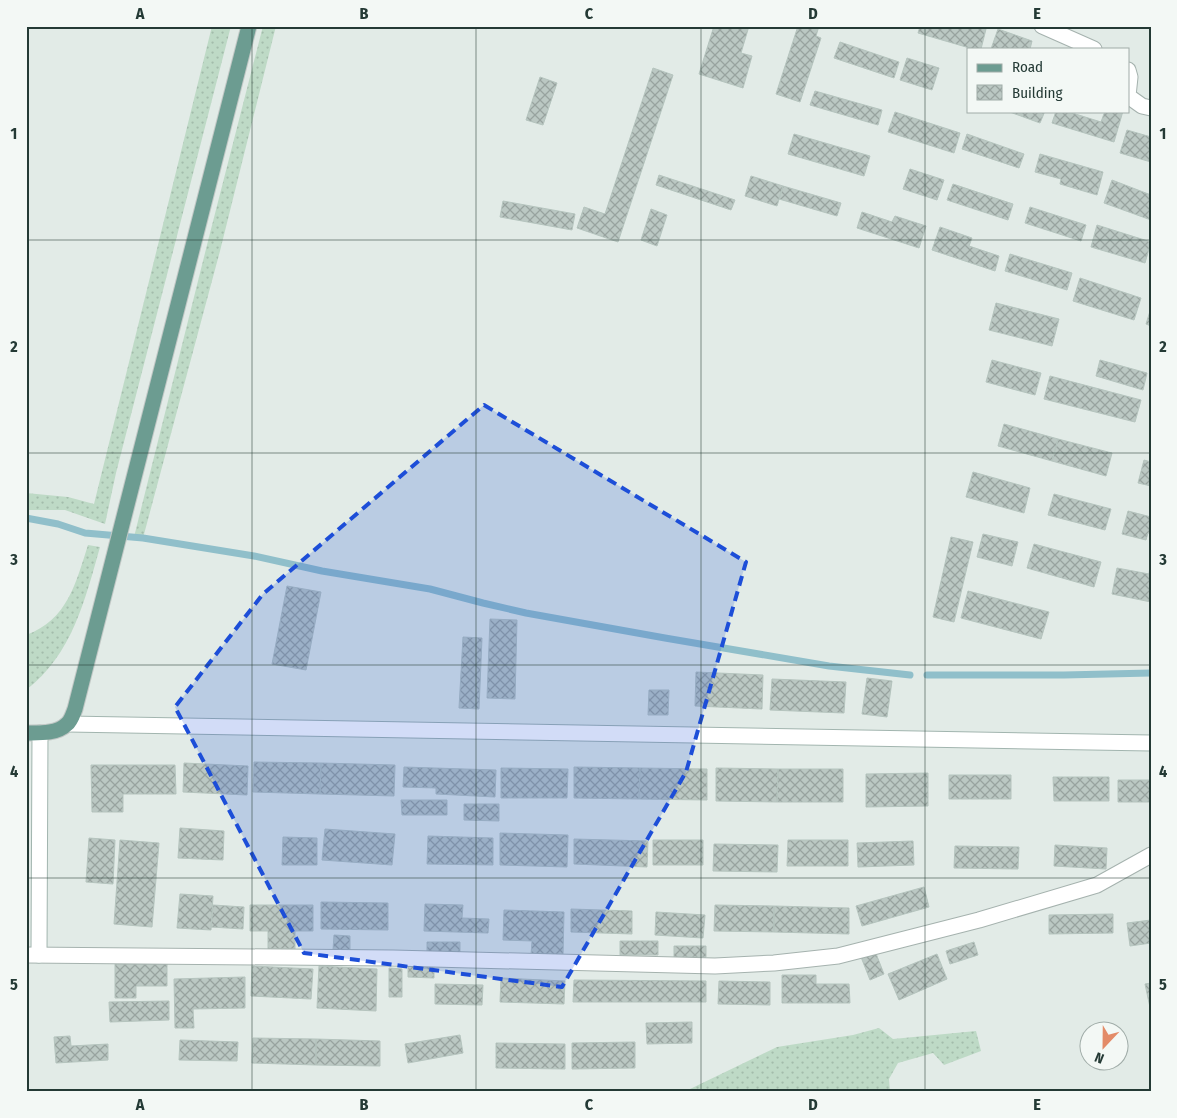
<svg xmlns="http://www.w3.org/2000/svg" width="1177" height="1118" font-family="'Fira Sans Condensed',sans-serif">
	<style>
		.grass { fill: url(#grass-dots) }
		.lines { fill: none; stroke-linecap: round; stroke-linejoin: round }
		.stream { stroke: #90bfca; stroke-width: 7 }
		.building { fill: url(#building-cross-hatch); stroke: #b5c4be }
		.street-casing { stroke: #a5b2ae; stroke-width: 17 }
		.secondary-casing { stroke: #a2b5af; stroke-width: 17 }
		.primary-casing { stroke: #c2c8c6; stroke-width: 17 }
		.street { stroke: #fff; stroke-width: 15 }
		.secondary { stroke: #fff; stroke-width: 15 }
		.primary { stroke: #6c9c91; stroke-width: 15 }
		.marked { fill: #1d4ed8; fill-opacity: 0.2; stroke: #1d4ed8; stroke-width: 4; stroke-dasharray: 10 6; stroke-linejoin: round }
		.grid { fill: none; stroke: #243a35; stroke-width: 1; stroke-opacity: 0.55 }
		.neatline { fill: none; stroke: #243a35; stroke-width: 2 }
		.grid-label { font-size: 16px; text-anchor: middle; font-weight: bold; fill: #243a35 }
	</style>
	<defs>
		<pattern id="grass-dots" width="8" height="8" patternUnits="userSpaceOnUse" patternTransform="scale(1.25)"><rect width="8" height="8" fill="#bedac6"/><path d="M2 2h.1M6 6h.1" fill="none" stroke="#a3bcab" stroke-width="1.8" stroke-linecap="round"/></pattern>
		<pattern id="building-cross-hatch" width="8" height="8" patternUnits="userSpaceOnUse" patternTransform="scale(1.25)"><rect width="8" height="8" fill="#bbc8c3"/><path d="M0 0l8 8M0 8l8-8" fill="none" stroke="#98a39f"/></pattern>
	</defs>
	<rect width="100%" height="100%" fill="#e2ebe7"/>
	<path class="grass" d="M 212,26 L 231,26 L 116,473 L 105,524 L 65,510 L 26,510 L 26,493 L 68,497 L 94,504 Z
		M 263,26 L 276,26 L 220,251 L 143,538 L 134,537 L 209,237 Z
		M 88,545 L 100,547 C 85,600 72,655 26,690 L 26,635 C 68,620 76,582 88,545 Z
		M 879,1028 L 893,1039 L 976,1031 L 981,1051 L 944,1065 L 933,1053 L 898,1063 L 889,1079 L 890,1092 L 688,1092 L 690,1089 L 777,1047 L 853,1035 Z"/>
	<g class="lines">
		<path class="stream" d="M 26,518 L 58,524 L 85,533 L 143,538 L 254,556 L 322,571 L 430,589 L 483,603 L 526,613 L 665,638 L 829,666 L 910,675
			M 927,675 L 1064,675 L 1151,673"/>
	</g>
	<path class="building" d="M 714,26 L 749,26 L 741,53 L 752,56 L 743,88 L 699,74 Z
		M 798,26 L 819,26 L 816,36 L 821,38 L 800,102 L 776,94 Z
		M 920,26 L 976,26 L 986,29 L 981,49 L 973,49 L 918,33 Z
		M 998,29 L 1032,41 L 1030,49 L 991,49 Z
		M 840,42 L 899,62 L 894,78 L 834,58 Z
		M 907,58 L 939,68 L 932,90 L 900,80 Z
		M 653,68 L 673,75 L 618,242 L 577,228 L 584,207 L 605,214 Z
		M 540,77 L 557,83 L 543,125 L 526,120 Z
		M 815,91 L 882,110 L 878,125 L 810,105 Z
		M 1007,111 L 1045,111 L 1040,123 Z
		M 1056,111 L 1066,111 L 1101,122 L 1105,111 L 1123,111 L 1114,142 L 1052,123 Z
		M 895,112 L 960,133 L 954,153 L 888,132 Z
		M 1127,130 L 1151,137 L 1151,162 L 1120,153 Z
		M 794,134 L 870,156 L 864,176 L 788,154 Z
		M 967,134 L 1024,154 L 1019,168 L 962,149 Z
		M 1040,154 L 1103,172 L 1097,195 L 1060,184 L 1061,179 L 1035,172 Z
		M 910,169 L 944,180 L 937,200 L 903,189 Z
		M 659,175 L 735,200 L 731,210 L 656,185 Z
		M 751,176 L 783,186 L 777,206 L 745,196 Z
		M 1112,180 L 1151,195 L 1151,220 L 1104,203 Z
		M 953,184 L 1013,204 L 1008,220 L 947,200 Z
		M 783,186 L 841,203 L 837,216 L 779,199 Z
		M 503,201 L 575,214 L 572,230 L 500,217 Z
		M 1030,207 L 1086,225 L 1081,241 L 1025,223 Z
		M 651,209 L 667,215 L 657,246 L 641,240 Z
		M 862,212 L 892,222 L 895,216 L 926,226 L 919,248 L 857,228 Z
		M 1097,225 L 1151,242 L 1145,263 L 1091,247 Z
		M 940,227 L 972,238 L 969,246 L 999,256 L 995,271 L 932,250 Z
		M 1010,254 L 1072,273 L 1067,290 L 1005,271 Z
		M 1080,278 L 1141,298 L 1134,320 L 1073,301 Z
		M 996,303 L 1059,319 L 1052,346 L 989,330 Z
		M 1151,308 L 1151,326 L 1146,324 Z
		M 992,360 L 1041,373 L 1035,395 L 986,382 Z
		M 1100,360 L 1147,373 L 1143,390 L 1096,376 Z
		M 1050,376 L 1141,400 L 1135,422 L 1044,399 Z
		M 1004,424 L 1058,439 L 1052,461 L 998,446 Z
		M 1058,439 L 1112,453 L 1106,476 L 1052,461 Z
		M 1144,460 L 1151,462 L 1151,486 L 1138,483 Z
		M 973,472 L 1030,488 L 1024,513 L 966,497 Z
		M 1054,494 L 1111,509 L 1105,530 L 1048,515 Z
		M 1128,511 L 1151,517 L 1151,533 L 1148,533 L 1146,540 L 1122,534 Z
		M 983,534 L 1018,542 L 1012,566 L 977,557 Z
		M 951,537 L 973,542 L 954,622 L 933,617 Z
		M 1034,544 L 1101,562 L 1094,587 L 1027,568 Z
		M 1150,566 L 1151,602 L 1112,594 L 1117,568 L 1149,574 Z
		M 287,586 L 321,592 L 306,670 L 272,664 Z
		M 968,591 L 1049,612 L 1041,639 L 961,618 Z
		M 490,619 L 517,620 L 515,699 L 487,698 Z
		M 463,637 L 482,638 L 479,709 L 459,708 Z
		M 696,672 L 763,675 L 762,709 L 695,706 Z
		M 867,678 L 892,681 L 887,717 L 862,714 Z
		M 772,679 L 846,682 L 844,713 L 770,710 Z
		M 649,690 L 669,690 L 668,715 L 648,715 Z
		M 254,762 L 321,763 L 320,794 L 253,792 Z
		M 184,763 L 248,766 L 247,795 L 183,792 Z
		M 321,763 L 395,765 L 394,796 L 320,794 Z
		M 91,765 L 175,765 L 176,794 L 123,794 L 123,812 L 92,812 Z
		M 404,767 L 496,770 L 495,797 L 436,794 L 436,788 L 403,787 Z
		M 574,767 L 640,768 L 639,799 L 574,798 Z
		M 501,768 L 568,769 L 567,798 L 501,798 Z
		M 640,768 L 707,769 L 707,800 L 639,799 Z
		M 716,768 L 778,769 L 777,802 L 716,801 Z
		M 778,769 L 843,769 L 843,802 L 777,802 Z
		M 928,773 L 928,806 L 866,807 L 866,774 Z
		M 949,775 L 1011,775 L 1011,799 L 949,799 Z
		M 1053,777 L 1109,777 L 1109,801 L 1054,801 Z
		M 1118,780 L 1151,780 L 1151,802 L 1118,802 Z
		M 401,800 L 447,800 L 447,815 L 402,815 Z
		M 464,804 L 499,804 L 499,821 L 464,820 Z
		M 180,828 L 224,831 L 223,860 L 178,858 Z
		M 325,829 L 395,834 L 392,865 L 322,860 Z
		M 500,833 L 568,835 L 567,867 L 500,865 Z
		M 428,836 L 493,838 L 493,865 L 427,864 Z
		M 283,837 L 317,838 L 317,865 L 282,865 Z
		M 89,838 L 115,840 L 113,884 L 86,882 Z
		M 574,839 L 648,841 L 647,867 L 574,864 Z
		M 120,840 L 159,843 L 152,927 L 114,924 Z
		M 653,840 L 703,840 L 703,865 L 653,865 Z
		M 788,840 L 848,840 L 848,866 L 787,866 Z
		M 913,841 L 914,865 L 858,867 L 857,843 Z
		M 714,844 L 778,845 L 777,872 L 713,871 Z
		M 1055,845 L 1107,848 L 1106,869 L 1054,866 Z
		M 955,846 L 1019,847 L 1018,869 L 954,868 Z
		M 924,887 L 929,907 L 862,926 L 856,906 Z
		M 180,894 L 213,896 L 211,930 L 177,928 Z
		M 321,902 L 388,903 L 388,930 L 321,929 Z
		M 425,904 L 463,905 L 462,918 L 489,919 L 488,933 L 424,931 Z
		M 213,905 L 244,907 L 243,929 L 211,927 Z
		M 250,905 L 313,905 L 313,931 L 295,931 L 295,949 L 268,949 L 268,931 L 250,931 Z
		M 715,905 L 774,906 L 774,932 L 714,931 Z
		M 774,906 L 849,908 L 849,934 L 774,932 Z
		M 571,909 L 632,911 L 632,934 L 571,932 Z
		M 504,910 L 564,912 L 563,956 L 531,955 L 532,941 L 503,940 Z
		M 656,912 L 705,915 L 703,938 L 655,935 Z
		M 1113,914 L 1113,933 L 1049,934 L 1049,915 Z
		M 1151,920 L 1151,943 L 1130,946 L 1127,923 Z
		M 334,935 L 350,936 L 350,950 L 333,950 Z
		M 620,941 L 658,941 L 658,955 L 620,955 Z
		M 427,942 L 460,942 L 460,953 L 427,953 Z
		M 974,942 L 978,955 L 950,964 L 946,951 Z
		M 674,946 L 706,946 L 706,957 L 674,957 Z
		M 875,951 L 884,974 L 870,980 L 861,957 Z
		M 937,954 L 947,979 L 899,1000 L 888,974 Z
		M 115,964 L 167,964 L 167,986 L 136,986 L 136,998 L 115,998 Z
		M 252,966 L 313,969 L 311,999 L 251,996 Z
		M 319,966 L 377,969 L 376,1011 L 317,1008 Z
		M 408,966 L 434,967 L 434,978 L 408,977 Z
		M 389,968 L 402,969 L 402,997 L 389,997 Z
		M 782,975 L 816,975 L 816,984 L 849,984 L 850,1003 L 782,1003 Z
		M 245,977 L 245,1008 L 193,1009 L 194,1028 L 175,1028 L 174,979 Z
		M 501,978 L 565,981 L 564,1004 L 500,1002 Z
		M 574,980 L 706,981 L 706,1002 L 573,1002 Z
		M 719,981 L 770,982 L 770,1005 L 718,1004 Z
		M 1151,983 L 1151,1012 L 1145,984 Z
		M 435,984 L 483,985 L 482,1005 L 435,1004 Z
		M 169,1001 L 169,1020 L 110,1022 L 109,1002 Z
		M 692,1022 L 692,1043 L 647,1044 L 646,1023 Z
		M 460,1035 L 463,1053 L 408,1063 L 405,1044 Z
		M 70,1036 L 71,1046 L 108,1044 L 108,1060 L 56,1063 L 54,1037 Z
		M 253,1038 L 316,1039 L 316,1065 L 252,1063 Z
		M 316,1039 L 380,1041 L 380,1066 L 316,1065 Z
		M 180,1040 L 238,1042 L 237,1061 L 179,1060 Z
		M 635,1042 L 635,1068 L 572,1069 L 572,1043 Z
		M 496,1043 L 565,1044 L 565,1069 L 496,1068 Z"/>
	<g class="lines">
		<defs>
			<path id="street" d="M 1042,26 L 1094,49
				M 1128,70 L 1130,77 L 1128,96 L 1142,106 L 1151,108
				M 26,955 L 393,958 L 715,966 L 774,963 L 838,956 L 979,920 L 1097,885 L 1151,855"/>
			<path id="secondary" d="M 68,724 L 1151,743
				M 39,955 L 40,733"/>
			<path id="primary" d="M 26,733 C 40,733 57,734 67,724 C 71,721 73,714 75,709 L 249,26"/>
		</defs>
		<use href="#street" class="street-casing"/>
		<use href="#secondary" class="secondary-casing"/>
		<use href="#primary" class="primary-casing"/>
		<use href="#street" class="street"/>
		<use href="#secondary" class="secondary"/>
		<use href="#primary" class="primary"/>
	</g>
	<path class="marked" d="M 484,405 L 746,562 L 686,772 L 562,987 L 304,953 L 175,707 L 263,594 Z"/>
	<path class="grid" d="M 252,26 L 252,1092M 476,26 L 476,1092M 701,26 L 701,1092M 925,26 L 925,1092M 26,240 L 1151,240M 26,453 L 1151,453M 26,665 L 1151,665M 26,878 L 1151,878"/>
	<rect width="1177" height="1118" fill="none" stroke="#f3f8f5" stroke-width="55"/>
	<rect x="967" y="48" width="162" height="65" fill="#f3f8f5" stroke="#a0aca8"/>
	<rect x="977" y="64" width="25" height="8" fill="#6c9c91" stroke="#a0aca8"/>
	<text x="1012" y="72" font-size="15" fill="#243a35">Road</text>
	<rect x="977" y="85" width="25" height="15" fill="url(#building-cross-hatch)" stroke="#a0aca8"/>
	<text x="1012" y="98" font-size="15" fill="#243a35">Building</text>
	<g transform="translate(1104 1046) rotate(202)"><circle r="24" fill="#f3f8f5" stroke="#a0aca8"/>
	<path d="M0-4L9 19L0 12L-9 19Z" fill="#e38b68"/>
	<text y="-8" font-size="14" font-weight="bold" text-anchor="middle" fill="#243a35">N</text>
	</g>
	<rect x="28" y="28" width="1122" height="1062" class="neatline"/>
	<g class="grid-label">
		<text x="140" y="19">A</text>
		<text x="364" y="19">B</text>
		<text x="589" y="19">C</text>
		<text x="813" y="19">D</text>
		<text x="1037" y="19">E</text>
		<text x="14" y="139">1</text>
		<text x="1163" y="139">1</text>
		<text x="14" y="352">2</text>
		<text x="1163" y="352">2</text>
		<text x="14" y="565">3</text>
		<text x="1163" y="565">3</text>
		<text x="14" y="777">4</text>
		<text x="1163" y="777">4</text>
		<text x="14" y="990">5</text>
		<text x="1163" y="990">5</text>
		<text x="140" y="1110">A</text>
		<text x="364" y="1110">B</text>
		<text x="589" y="1110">C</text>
		<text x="813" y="1110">D</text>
		<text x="1037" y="1110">E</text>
	</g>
</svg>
